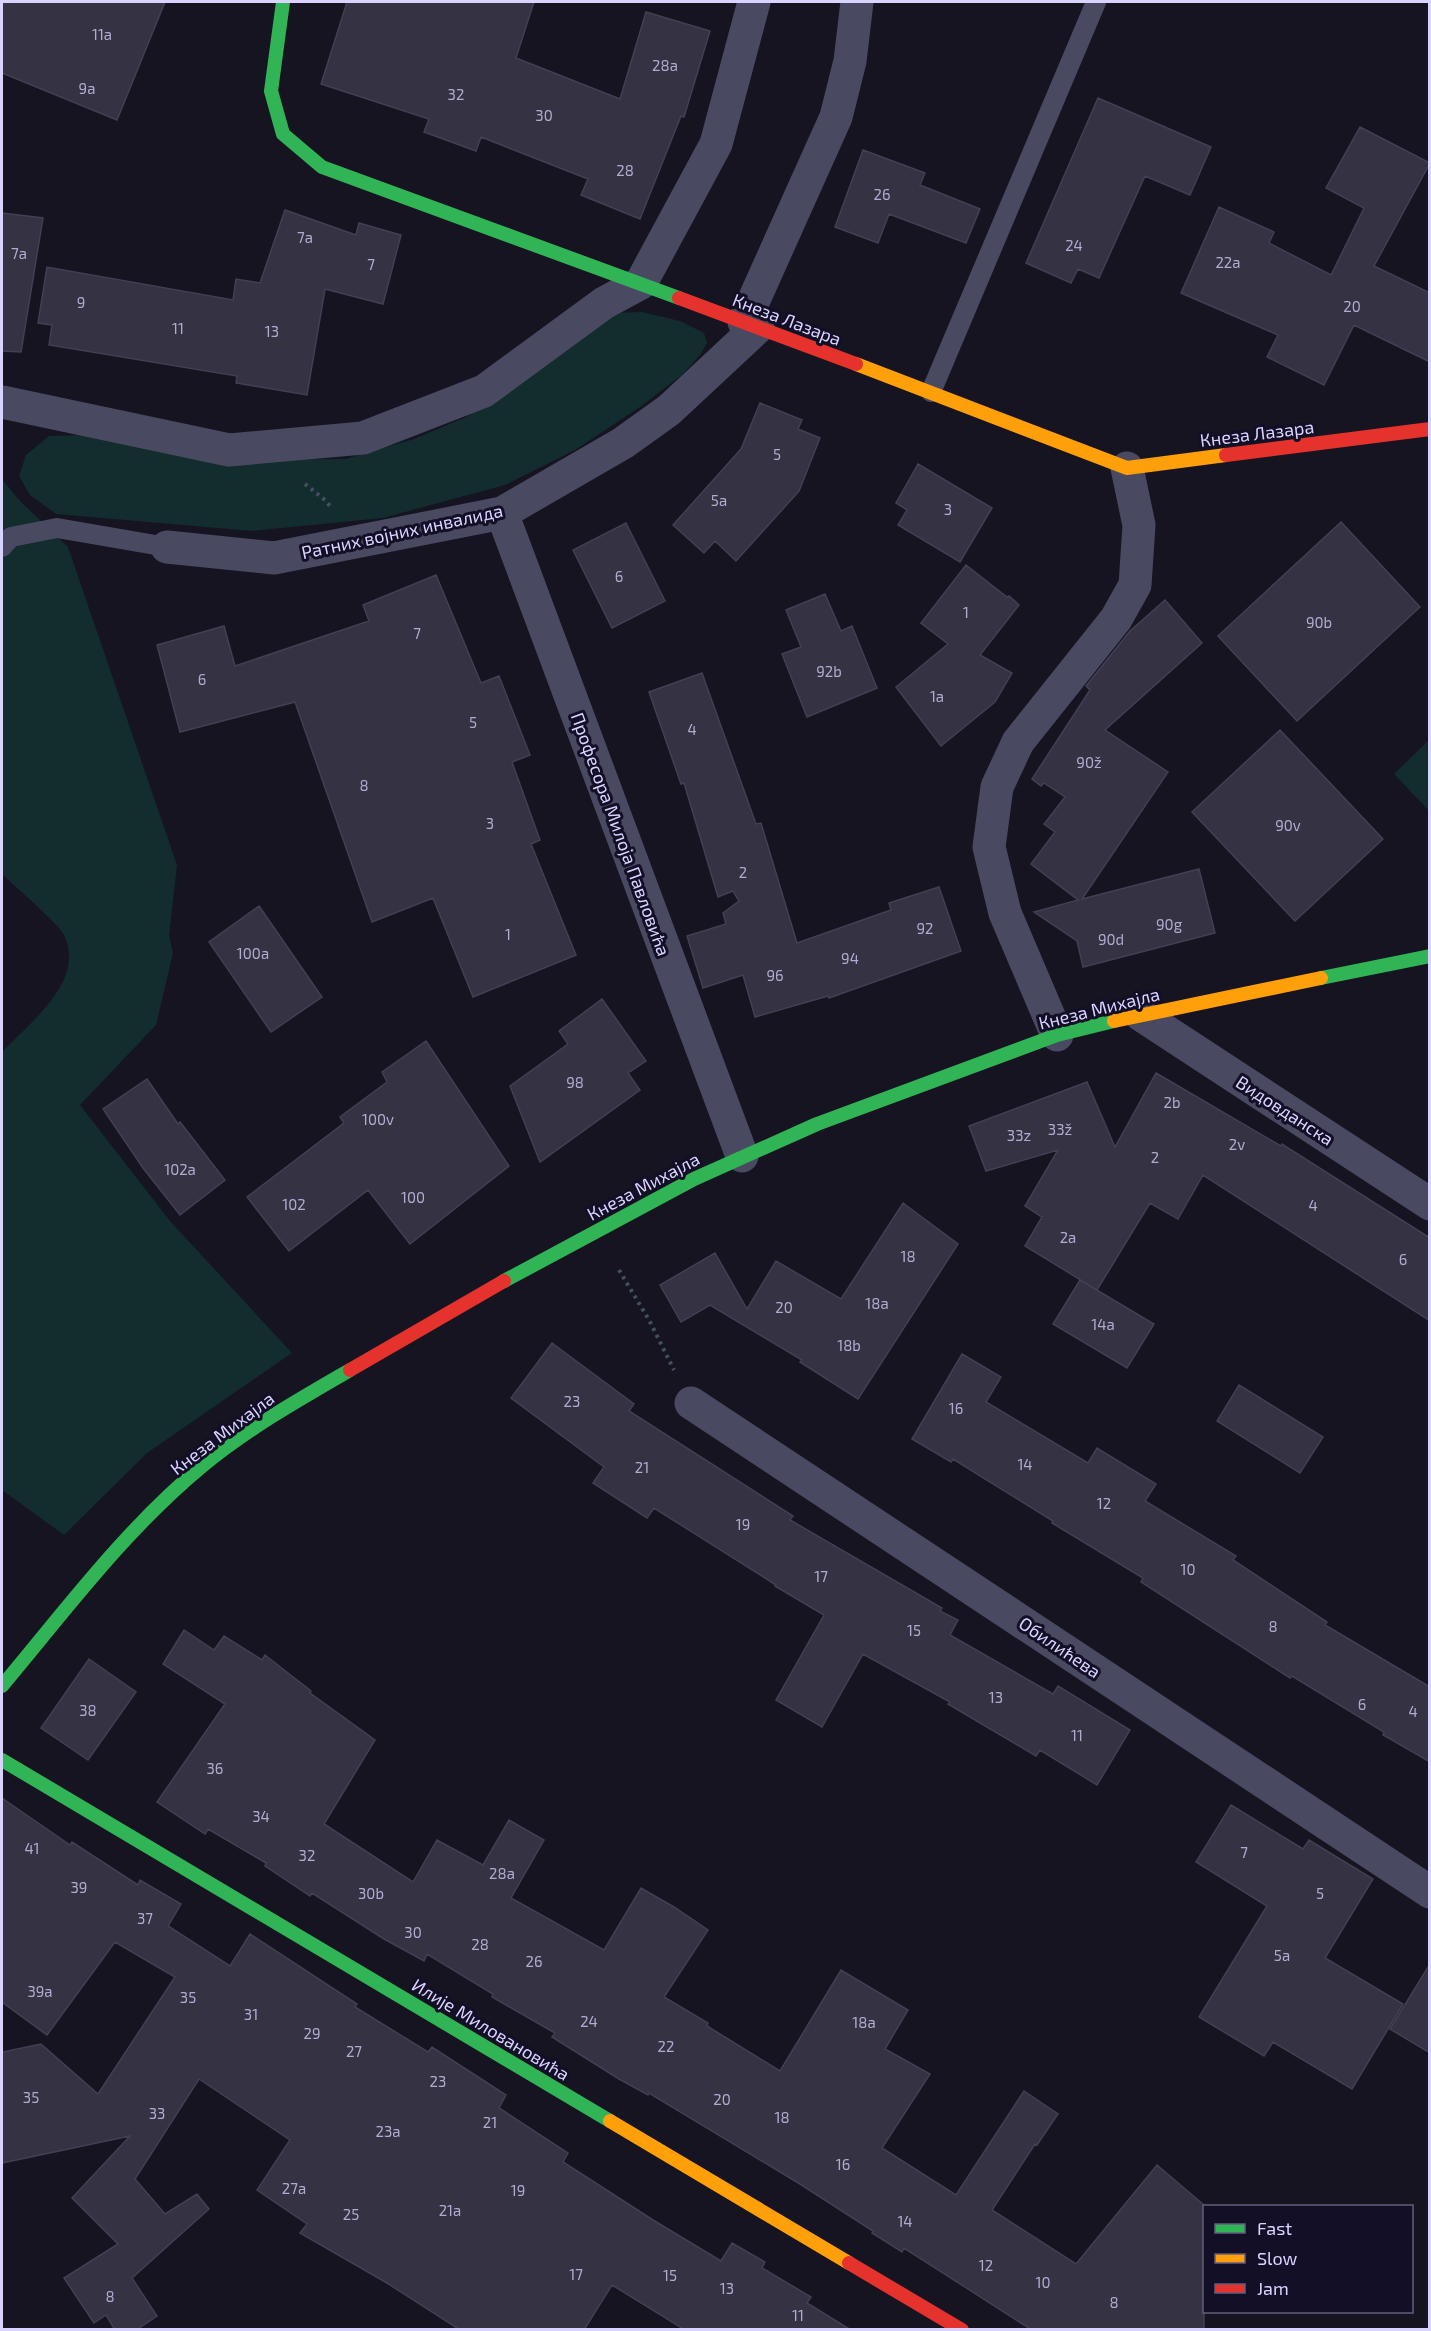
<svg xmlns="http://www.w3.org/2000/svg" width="1431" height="2331" font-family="'Exo 2',sans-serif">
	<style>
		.green { fill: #132c2d }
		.building { fill: #343243; stroke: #433f54; stroke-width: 1.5 }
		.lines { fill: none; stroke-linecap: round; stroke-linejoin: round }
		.path { stroke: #44505f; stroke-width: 4; stroke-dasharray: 3 4.5; stroke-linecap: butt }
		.lane { stroke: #4a4962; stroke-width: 20 }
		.street { stroke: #4a4962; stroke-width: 33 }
		.fast { stroke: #30b455; stroke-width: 14 }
		.slow { stroke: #ff9f0a; stroke-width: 14 }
		.jam { stroke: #e5322d; stroke-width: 14 }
		.labels { text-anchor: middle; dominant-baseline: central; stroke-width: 6; stroke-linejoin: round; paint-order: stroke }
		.number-label { font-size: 15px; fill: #b0acd0 }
		.street-label { font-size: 18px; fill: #d9d4ff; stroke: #130f26 }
	</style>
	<rect width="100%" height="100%" fill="#161421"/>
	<path class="green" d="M 642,312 L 680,321 L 704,333 L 707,343 L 700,355 L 683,374 L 640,407 L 575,450 L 505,485 L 383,518 L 252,531 L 56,514 L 30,495 L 19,476 L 26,455 L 49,436 L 82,435 L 228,460 L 345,459 L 414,439 L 466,417 L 611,313 Z
		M 2,479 L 19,500 L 68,547 L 177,865 L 169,936 L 173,953 L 156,1025 L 80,1105 L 170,1221 L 292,1353 L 147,1453 L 64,1535 L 2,1490 L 2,1052 C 30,1022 86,981 64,935 C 59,924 13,885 2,874 Z
		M 1429,740 L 1429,811 L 1394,774 Z"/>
	<path class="building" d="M 2,2 L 165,2 L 117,120 L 2,73 Z
		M 347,2 L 534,2 L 516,58 L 620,99 L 646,12 L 710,31 L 684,117 L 681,116 L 640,219 L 581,195 L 588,179 L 481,137 L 476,151 L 424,132 L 429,119 L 321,84 Z
		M 1098,98 L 1211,147 L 1190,195 L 1145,176 L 1099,278 L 1078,269 L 1071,283 L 1026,263 Z
		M 1360,127 L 1430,163 L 1374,266 L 1430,293 L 1430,362 L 1354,325 L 1324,385 L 1267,357 L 1278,335 L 1181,293 L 1219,207 L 1274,232 L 1269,243 L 1331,275 L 1364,208 L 1326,188 Z
		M 863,150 L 925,173 L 920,185 L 980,209 L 966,243 L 889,214 L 878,243 L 835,227 Z
		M 285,210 L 356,235 L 359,223 L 401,235 L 383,304 L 325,289 L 307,395 L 236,383 L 237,376 L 49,345 L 52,325 L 38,323 L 47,267 L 233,300 L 236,279 L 260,283 Z
		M 2,213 L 43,218 L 21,352 L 2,351 Z
		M 760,403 L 802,420 L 798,429 L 820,438 L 799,491 L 736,561 L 715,541 L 704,553 L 673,525 L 741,449 Z
		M 918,464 L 992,508 L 960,562 L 898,525 L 907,510 L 896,503 Z
		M 1341,522 L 1420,607 L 1297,721 L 1218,636 Z
		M 626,523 L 665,601 L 612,628 L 573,550 Z
		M 966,565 L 1007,597 L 1009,596 L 1019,605 L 980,655 L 1012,673 L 995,702 L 941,746 L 896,687 L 948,644 L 921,623 Z
		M 436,575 L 481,683 L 499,676 L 530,755 L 512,762 L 540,840 L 531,844 L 576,955 L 473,997 L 433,898 L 372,922 L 295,702 L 180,732 L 157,645 L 224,626 L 235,666 L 369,621 L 363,605 Z
		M 825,594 L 841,631 L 852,626 L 877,688 L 807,717 L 782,654 L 801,647 L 786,610 Z
		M 1165,600 L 1202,643 L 1105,730 L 1168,772 L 1082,899 L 1199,869 L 1215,933 L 1083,967 L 1077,941 L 1034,912 L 1078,900 L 1031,864 L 1055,832 L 1044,824 L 1065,797 L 1044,783 L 1041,786 L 1032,779 L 1090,690 L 1086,686 L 1130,631 Z
		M 702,673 L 756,824 L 761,823 L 797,943 L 891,910 L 889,903 L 939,887 L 961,951 L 829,998 L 828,996 L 755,1017 L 743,975 L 703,988 L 687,936 L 726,924 L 723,913 L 739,901 L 733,891 L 718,897 L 684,783 L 681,784 L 649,692 Z
		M 1280,730 L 1383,839 L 1295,921 L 1192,812 Z
		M 259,906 L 322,997 L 271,1032 L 209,942 Z
		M 602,999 L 646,1061 L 628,1073 L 640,1090 L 540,1162 L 510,1086 L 568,1044 L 559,1031 Z
		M 426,1041 L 509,1166 L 410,1244 L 368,1190 L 289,1251 L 247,1197 L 344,1123 L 340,1117 L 387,1082 L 382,1072 Z
		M 1156,1073 L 1281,1146 L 1282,1144 L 1430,1238 L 1430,1321 L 1203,1175 L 1178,1219 L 1150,1203 L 1097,1290 L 1025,1246 L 1042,1217 L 1025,1206 L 1058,1150 L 986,1171 L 969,1126 L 1087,1082 L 1115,1147 Z
		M 147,1079 L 178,1124 L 180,1122 L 225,1180 L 180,1215 L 143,1168 L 103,1109 Z
		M 903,1203 L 958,1244 L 858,1399 L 800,1362 L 802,1360 L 710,1305 L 681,1322 L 660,1285 L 715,1253 L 747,1309 L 776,1261 L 841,1299 Z
		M 1080,1280 L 1154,1324 L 1127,1368 L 1053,1324 Z
		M 552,1343 L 634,1404 L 629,1411 L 793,1516 L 790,1520 L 942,1608 L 940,1611 L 958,1620 L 950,1635 L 1053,1694 L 1058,1686 L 1130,1730 L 1097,1785 L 1040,1750 L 1036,1756 L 948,1704 L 950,1702 L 863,1654 L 822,1727 L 776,1700 L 824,1615 L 775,1586 L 776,1585 L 654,1508 L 647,1518 L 593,1483 L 604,1467 L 511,1398 Z
		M 962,1354 L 1001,1377 L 986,1402 L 1088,1463 L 1097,1448 L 1156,1484 L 1145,1501 L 1236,1556 L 1233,1560 L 1327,1622 L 1325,1625 L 1430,1687 L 1430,1762 L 1383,1735 L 1384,1732 L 1292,1676 L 1290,1678 L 1141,1582 L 1143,1578 L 1052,1523 L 1053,1521 L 953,1459 L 951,1462 L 912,1439 Z
		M 1239,1385 L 1323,1437 L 1300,1473 L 1217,1421 Z
		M 184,1630 L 214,1650 L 224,1636 L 262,1660 L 265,1655 L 311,1691 L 310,1693 L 375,1740 L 324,1824 L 413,1882 L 437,1840 L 483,1865 L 509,1820 L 544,1840 L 511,1898 L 604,1950 L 641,1888 L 674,1907 L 708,1930 L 664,1997 L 708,2023 L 707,2026 L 780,2071 L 841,1970 L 908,2010 L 885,2049 L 930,2074 L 882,2148 L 956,2195 L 1024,2091 L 1058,2114 L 1037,2145 L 1035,2144 L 992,2210 L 1076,2264 L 1157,2165 L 1204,2205 L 1204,2330 L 1032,2330 L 904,2248 L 902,2252 L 872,2233 L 873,2231 L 800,2184 L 649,2093 L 648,2095 L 619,2079 L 552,2037 L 555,2033 L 492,1997 L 493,1994 L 427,1954 L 424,1961 L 384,1939 L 312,1893 L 310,1896 L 265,1866 L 266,1863 L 208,1829 L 205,1834 L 157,1802 L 225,1704 L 163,1664 Z
		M 89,1659 L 136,1692 L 88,1760 L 41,1728 Z
		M 2,1798 L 70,1845 L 72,1842 L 138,1885 L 140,1880 L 181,1904 L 168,1926 L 230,1966 L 250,1934 L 357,2004 L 355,2007 L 428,2052 L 432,2047 L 506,2095 L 499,2108 L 568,2153 L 563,2162 L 653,2220 L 721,2261 L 732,2243 L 765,2262 L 762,2268 L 811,2297 L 807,2303 L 851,2330 L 685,2330 L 612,2285 L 584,2330 L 460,2330 L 387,2283 L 300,2233 L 307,2224 L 257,2190 L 290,2140 L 199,2079 L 135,2179 L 165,2214 L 197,2194 L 209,2209 L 132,2278 L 157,2316 L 136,2330 L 115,2330 L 106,2315 L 94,2323 L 64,2278 L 118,2244 L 72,2198 L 130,2136 L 2,2163 L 2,2052 L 41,2044 L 98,2094 L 175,1977 L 115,1942 L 47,2035 L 2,2002 Z
		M 1231,1805 L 1303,1849 L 1309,1840 L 1373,1879 L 1325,1958 L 1403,2004 L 1352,2089 L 1273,2042 L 1264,2056 L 1199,2017 L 1267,1906 L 1196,1862 Z
		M 1430,1964 L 1430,2053 L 1390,2029 Z"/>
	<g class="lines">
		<path class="path" d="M 305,484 L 325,500 L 330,506
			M 619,1270 L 649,1320 L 674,1370"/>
		<path class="lane" d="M 931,392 L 1096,2
			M 2,547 L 11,537 L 57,528 L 167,547"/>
		<path class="street" d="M 744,322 L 836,117 L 850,61 L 857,2
			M 2,402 L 229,450 L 363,438 L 484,391 L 604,303 L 641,283 L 716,144 L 754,2
			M 502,513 L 742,1156
			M 167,547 L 274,558 L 502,513 L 623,443 L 669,410 L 758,327
			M 1141,1015 L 1430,1204
			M 1057,1035 L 1005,913 L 989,847 L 997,787 L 1018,742 L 1116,619 L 1135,585 L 1139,525 L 1127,468
			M 691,1403 L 1430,1892"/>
		<path class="fast" d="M 283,2 L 271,91 L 283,134 L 322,167 L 679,298
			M 1321,978 L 1430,956
			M 504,1281 L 694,1179 L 817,1124 L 1057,1035 L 1114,1021
			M 2,1686 C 65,1611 125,1530 201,1467 C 247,1429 298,1400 350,1370
			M 2,1760 L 610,2121"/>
		<path class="slow" d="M 856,364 L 1127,468 L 1226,455
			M 1114,1021 L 1321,978
			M 610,2121 L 849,2263"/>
		<path class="jam" d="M 679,298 L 856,364
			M 1226,455 L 1430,429
			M 350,1370 L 504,1281
			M 849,2263 L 962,2330"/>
	</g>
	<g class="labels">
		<g class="number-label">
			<text x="102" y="34">11a</text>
			<text x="665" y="65">28a</text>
			<text x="87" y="88">9a</text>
			<text x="456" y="94">32</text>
			<text x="544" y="115">30</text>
			<text x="625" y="170">28</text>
			<text x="882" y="194">26</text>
			<text x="305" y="237">7a</text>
			<text x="1074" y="245">24</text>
			<text x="19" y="253">7a</text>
			<text x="1228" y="262">22a</text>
			<text x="371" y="264">7</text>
			<text x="81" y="302">9</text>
			<text x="1352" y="306">20</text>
			<text x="178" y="328">11</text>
			<text x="272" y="331">13</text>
			<text x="777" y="454">5</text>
			<text x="719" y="500">5a</text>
			<text x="948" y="509">3</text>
			<text x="619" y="576">6</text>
			<text x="966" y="612">1</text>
			<text x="1319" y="622">90b</text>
			<text x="417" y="633">7</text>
			<text x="829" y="671">92b</text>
			<text x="202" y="679">6</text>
			<text x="937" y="696">1a</text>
			<text x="473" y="722">5</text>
			<text x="692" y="729">4</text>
			<text x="1089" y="762">90ž</text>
			<text x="364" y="785">8</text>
			<text x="490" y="823">3</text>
			<text x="1288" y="825">90v</text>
			<text x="743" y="872">2</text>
			<text x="1169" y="924">90g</text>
			<text x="925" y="928">92</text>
			<text x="508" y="934">1</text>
			<text x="1111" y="939">90d</text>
			<text x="253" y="953">100a</text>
			<text x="850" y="958">94</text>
			<text x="775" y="975">96</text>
			<text x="575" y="1082">98</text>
			<text x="1172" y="1102">2b</text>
			<text x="378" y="1119">100v</text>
			<text x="1060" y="1129">33ž</text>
			<text x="1019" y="1135">33z</text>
			<text x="1237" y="1144">2v</text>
			<text x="1155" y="1157">2</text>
			<text x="180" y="1169">102a</text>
			<text x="413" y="1197">100</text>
			<text x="294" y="1204">102</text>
			<text x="1313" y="1205">4</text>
			<text x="1068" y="1237">2a</text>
			<text x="908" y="1256">18</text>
			<text x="1403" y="1259">6</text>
			<text x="877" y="1303">18a</text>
			<text x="784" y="1307">20</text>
			<text x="1103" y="1324">14a</text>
			<text x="849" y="1345">18b</text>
			<text x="572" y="1401">23</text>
			<text x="956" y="1408">16</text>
			<text x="1025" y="1464">14</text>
			<text x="642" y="1467">21</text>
			<text x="1104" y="1503">12</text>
			<text x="743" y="1524">19</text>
			<text x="1188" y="1569">10</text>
			<text x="821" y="1576">17</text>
			<text x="1273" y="1626">8</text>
			<text x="914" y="1630">15</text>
			<text x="996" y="1697">13</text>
			<text x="1362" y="1704">6</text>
			<text x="88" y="1710">38</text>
			<text x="1413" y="1711">4</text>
			<text x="1077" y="1735">11</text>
			<text x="215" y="1768">36</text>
			<text x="261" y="1816">34</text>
			<text x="32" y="1848">41</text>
			<text x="1244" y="1852">7</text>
			<text x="307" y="1855">32</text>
			<text x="502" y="1873">28a</text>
			<text x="79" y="1887">39</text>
			<text x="371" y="1893">30b</text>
			<text x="1320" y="1893">5</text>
			<text x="145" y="1918">37</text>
			<text x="413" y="1932">30</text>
			<text x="480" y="1944">28</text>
			<text x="1282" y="1955">5a</text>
			<text x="534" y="1961">26</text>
			<text x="40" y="1991">39a</text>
			<text x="188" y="1997">35</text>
			<text x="251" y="2014">31</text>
			<text x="589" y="2021">24</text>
			<text x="864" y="2022">18a</text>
			<text x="312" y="2033">29</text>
			<text x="666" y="2046">22</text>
			<text x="354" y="2051">27</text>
			<text x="438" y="2081">23</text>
			<text x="31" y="2097">35</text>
			<text x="722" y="2099">20</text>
			<text x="157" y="2113">33</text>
			<text x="782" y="2117">18</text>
			<text x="490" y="2122">21</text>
			<text x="388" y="2131">23a</text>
			<text x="843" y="2164">16</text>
			<text x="294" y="2188">27a</text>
			<text x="518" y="2190">19</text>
			<text x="450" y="2210">21a</text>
			<text x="351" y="2214">25</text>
			<text x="905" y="2221">14</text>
			<text x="986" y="2265">12</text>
			<text x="576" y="2274">17</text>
			<text x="670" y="2275">15</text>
			<text x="1043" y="2282">10</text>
			<text x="727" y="2288">13</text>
			<text x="110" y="2296">8</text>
			<text x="1114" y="2302">8</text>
			<text x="798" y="2315">11</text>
		</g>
		<g class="street-label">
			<text transform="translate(787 319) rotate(21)">Кнеза Лазара</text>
			<text transform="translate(1257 433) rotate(-7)">Кнеза Лазара</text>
			<text transform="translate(402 531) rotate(-12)">Ратних војних инвалида</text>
			<text transform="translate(621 834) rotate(70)">Професора Милоја Павловића</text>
			<text transform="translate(1099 1008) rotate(-14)">Кнеза Михајла</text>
			<text transform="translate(1285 1110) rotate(33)">Видовданска</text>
			<text transform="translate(643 1186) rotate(-28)">Кнеза Михајла</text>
			<text transform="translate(222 1433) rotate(-37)">Кнеза Михајла</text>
			<text transform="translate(1060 1647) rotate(34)">Обилићева</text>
			<text transform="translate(491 2029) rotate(31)">Илије Миловановића</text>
		</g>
	</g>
	<rect width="1431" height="2331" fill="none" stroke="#d9d4ff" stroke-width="6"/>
	<rect x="1203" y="2205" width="210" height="108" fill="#130f26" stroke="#625e7d" stroke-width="1.5"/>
	<rect x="1215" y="2224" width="30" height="9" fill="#30b455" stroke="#625e7d" stroke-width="1.5"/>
	<text x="1257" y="2235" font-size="18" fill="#d9d4ff">Fast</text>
	<rect x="1215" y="2254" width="30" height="9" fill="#ff9f0a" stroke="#625e7d" stroke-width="1.5"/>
	<text x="1257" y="2265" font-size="18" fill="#d9d4ff">Slow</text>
	<rect x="1215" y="2284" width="30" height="9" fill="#e5322d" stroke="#625e7d" stroke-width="1.5"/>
	<text x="1257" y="2295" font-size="18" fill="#d9d4ff">Jam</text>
</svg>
